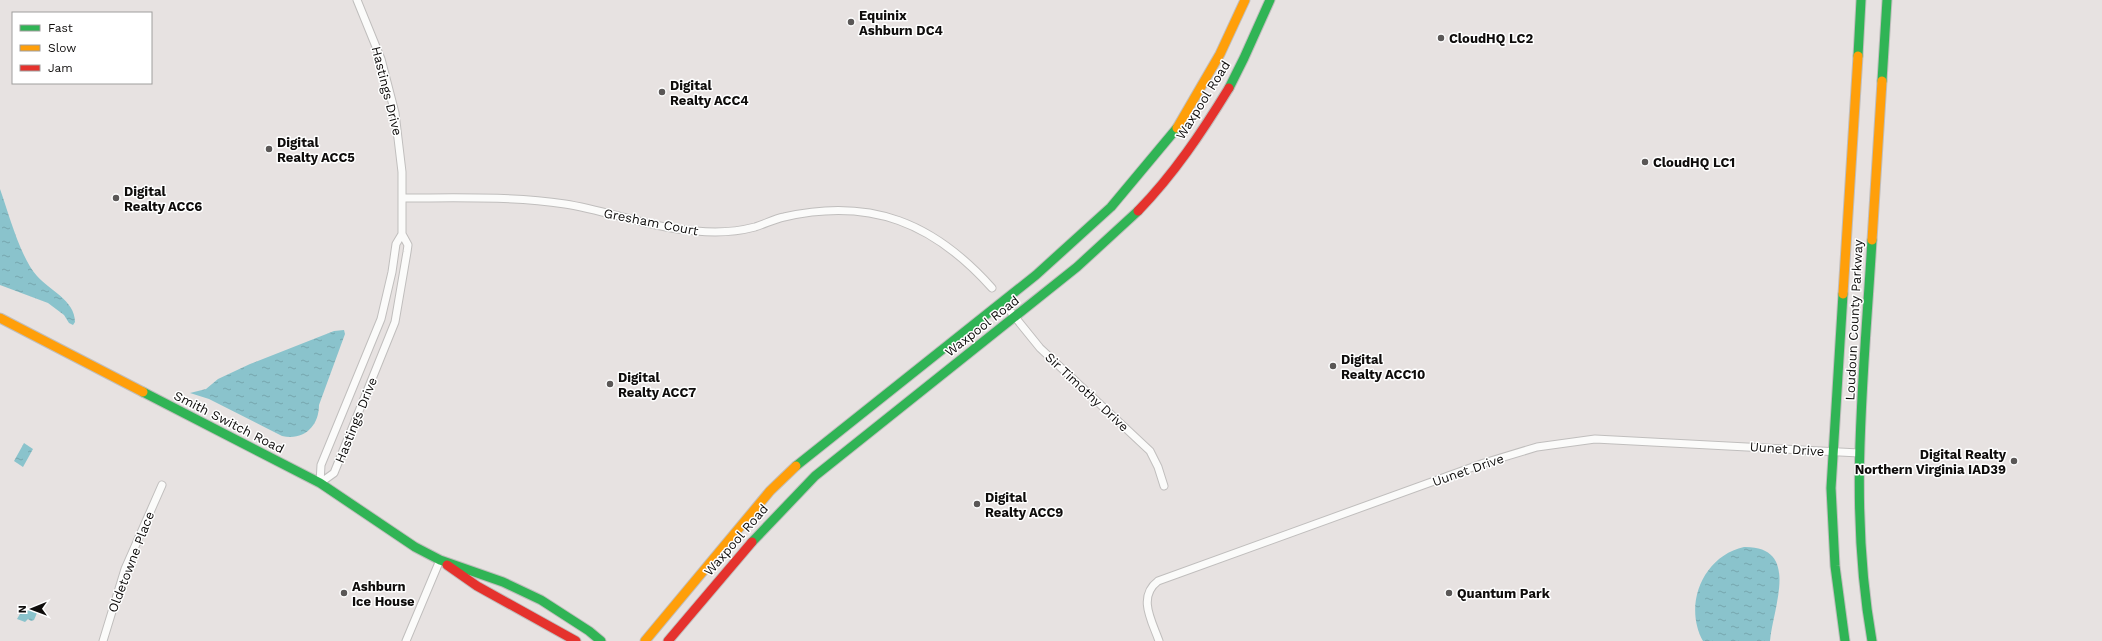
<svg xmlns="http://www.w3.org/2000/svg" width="2102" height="641" font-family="'Work Sans',sans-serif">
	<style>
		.water { fill: url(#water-ripples) }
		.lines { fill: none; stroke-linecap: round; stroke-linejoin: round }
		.street-casing { stroke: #c0bebd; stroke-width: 9 }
		.fast-casing { stroke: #c0bebd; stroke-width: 11 }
		.slow-casing { stroke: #c0bebd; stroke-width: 11 }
		.jam-casing { stroke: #c0bebd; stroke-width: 11 }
		.street { stroke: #fbfbfa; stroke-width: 7 }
		.fast { stroke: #30b455; stroke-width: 9 }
		.slow { stroke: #ff9f0a; stroke-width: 9 }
		.jam { stroke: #e5322d; stroke-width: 9 }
		.poi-dot { fill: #5a5756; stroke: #fff; stroke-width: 1.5 }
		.labels { text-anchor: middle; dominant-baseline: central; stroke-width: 3; stroke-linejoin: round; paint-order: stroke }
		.poi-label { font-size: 13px; font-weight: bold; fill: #0e0c0b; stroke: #fff; text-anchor: start }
		.street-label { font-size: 13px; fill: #0e0c0b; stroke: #fff }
	</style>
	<defs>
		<pattern id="water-ripples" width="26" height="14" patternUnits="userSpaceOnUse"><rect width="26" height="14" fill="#8ac3cc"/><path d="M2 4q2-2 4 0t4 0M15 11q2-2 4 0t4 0" fill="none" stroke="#76a6ae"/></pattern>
	</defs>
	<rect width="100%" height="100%" fill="#e7e2e1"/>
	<path class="water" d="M 0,189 C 9,214 20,257 37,276 C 49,290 75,300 75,322 L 73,325 L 69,323 L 64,315 L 48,303 L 0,285 Z
		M 344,330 L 345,334 L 319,405 C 319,426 304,441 282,436 L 209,399 L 190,393 L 206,389 L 218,379 L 250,364 L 334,331 Z
		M 24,443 L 33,449 L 23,467 L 14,461 Z
		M 1744,547 C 1801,546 1773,607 1770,641 L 1703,641 C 1683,605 1703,556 1744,547 Z
		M 34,609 L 37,613 L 34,620 L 31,621 L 28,619 L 25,622 L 17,619 L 21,612 Z"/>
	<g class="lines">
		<defs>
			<path id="street" d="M 403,198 C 457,198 511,196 565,204 C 609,211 651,228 696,231 C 715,233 736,232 755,227 C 765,224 774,219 784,217 C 871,197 934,223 992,288
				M 1002,301 L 1040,348 L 1150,451 L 1158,467 L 1164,486
				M 320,483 L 334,473 L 395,322 L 407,252 L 408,245 L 402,234 L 402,172 L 395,113 L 381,59 L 357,0
				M 320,483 L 321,465 L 381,319 L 392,272 L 396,244 L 402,234
				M 103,641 L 125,569 L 162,485
				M 406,641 L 440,560
				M 1159,641 C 1152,621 1137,597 1158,581 L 1484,463 L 1537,447 L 1595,439 L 1859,453"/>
			<path id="fast" d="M 1858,56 L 1861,0
				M 1882,81 L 1887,0
				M 1229,88 L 1244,58 L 1270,0
				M 1843,294 L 1831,488 L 1835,566 L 1845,641
				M 143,392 L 320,483 L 415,547 L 440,560 L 503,582 L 541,600 L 589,631 L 601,641
				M 796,466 L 1036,275 L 1111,207 L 1177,128
				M 752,542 L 815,476 L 1077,267 L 1138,211
				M 1872,641 C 1848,506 1864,376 1872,240"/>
			<path id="slow" d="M 1177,128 L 1220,54 L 1245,0
				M 1872,240 L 1882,81
				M 1843,294 L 1858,56
				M 0,318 L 143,392
				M 645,641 L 770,491 L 796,466"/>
			<path id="jam" d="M 1138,211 C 1174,174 1202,132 1229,88
				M 447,565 L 477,586 L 576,641
				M 668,641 L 752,542"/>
		</defs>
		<use href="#street" class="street-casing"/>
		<use href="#fast" class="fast-casing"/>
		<use href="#slow" class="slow-casing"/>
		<use href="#jam" class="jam-casing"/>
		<use href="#street" class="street"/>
		<use href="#fast" class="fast"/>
		<use href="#slow" class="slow"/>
		<use href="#jam" class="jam"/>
	</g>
	<g class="poi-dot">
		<circle cx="851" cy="22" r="4"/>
		<circle cx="1441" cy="38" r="4"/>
		<circle cx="662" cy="92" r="4"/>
		<circle cx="269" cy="149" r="4"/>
		<circle cx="1645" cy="162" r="4"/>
		<circle cx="116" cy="198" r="4"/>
		<circle cx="1333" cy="366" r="4"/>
		<circle cx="610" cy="384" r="4"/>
		<circle cx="2014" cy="461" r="4"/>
		<circle cx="977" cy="504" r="4"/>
		<circle cx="344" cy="593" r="4"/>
		<circle cx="1449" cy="593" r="4"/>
	</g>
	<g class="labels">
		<g class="poi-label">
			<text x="859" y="15">Equinix<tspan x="859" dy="15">Ashburn DC4</tspan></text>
			<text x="1449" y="38">CloudHQ LC2</text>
			<text x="670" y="85">Digital<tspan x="670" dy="15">Realty ACC4</tspan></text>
			<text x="277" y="142">Digital<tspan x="277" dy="15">Realty ACC5</tspan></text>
			<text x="1653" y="162">CloudHQ LC1</text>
			<text x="124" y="191">Digital<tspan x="124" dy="15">Realty ACC6</tspan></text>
			<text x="1341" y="359">Digital<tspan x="1341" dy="15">Realty ACC10</tspan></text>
			<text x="618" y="377">Digital<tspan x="618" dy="15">Realty ACC7</tspan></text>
			<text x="2006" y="454" text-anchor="end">Digital Realty<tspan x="2006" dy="15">Northern Virginia IAD39</tspan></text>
			<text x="985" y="497">Digital<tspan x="985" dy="15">Realty ACC9</tspan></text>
			<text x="352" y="586">Ashburn<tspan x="352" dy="15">Ice House</tspan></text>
			<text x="1457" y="593">Quantum Park</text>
		</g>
		<g class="street-label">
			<text transform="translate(387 91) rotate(76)">Hastings Drive</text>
			<text transform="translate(1203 100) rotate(-58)">Waxpool Road</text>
			<text transform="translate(651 222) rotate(11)">Gresham Court</text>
			<text transform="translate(1854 320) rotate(-87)">Loudoun County Parkway</text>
			<text transform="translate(982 326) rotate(-38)">Waxpool Road</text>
			<text transform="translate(1087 392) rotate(43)">Sir Timothy Drive</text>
			<text transform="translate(356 420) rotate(-68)">Hastings Drive</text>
			<text transform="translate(229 422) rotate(27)">Smith Switch Road</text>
			<text transform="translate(1787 449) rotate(4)">Uunet Drive</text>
			<text transform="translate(1468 470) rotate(-19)">Uunet Drive</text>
			<text transform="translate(736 540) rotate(-49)">Waxpool Road</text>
			<text transform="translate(131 562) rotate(-69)">Oldetowne Place</text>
		</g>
	</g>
	<rect x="12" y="12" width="140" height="72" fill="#ffffff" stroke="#9f9e9d"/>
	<rect x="20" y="25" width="20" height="6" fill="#30b455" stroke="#9f9e9d"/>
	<text x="48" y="32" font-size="12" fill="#0e0c0b">Fast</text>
	<rect x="20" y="45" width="20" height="6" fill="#ff9f0a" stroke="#9f9e9d"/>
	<text x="48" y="52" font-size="12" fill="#0e0c0b">Slow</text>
	<rect x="20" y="65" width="20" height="6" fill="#e5322d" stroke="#9f9e9d"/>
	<text x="48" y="72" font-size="12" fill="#0e0c0b">Jam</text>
	<g transform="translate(32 609) rotate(269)" stroke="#ffffff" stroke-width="3" paint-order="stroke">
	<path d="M0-3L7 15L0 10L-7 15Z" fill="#0e0c0b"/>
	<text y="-6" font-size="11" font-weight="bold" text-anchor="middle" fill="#0e0c0b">N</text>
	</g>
</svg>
